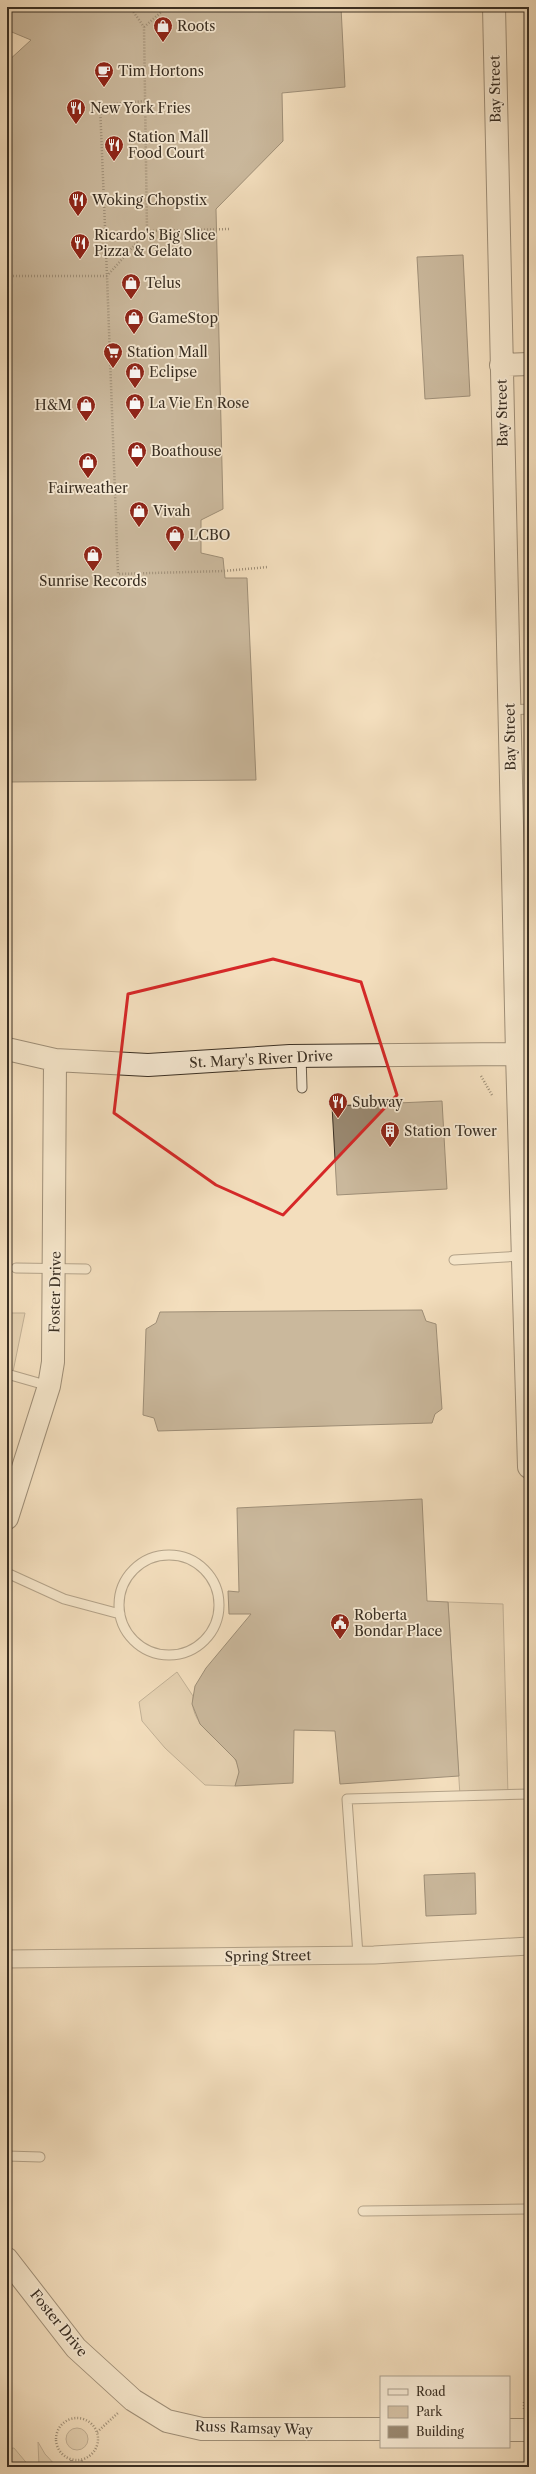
<svg xmlns="http://www.w3.org/2000/svg" width="536" height="2474" font-family="'Libre Caslon Text',serif">
	<style>
		.green { fill: #d4c0a3; stroke: #877863 }
		.building { fill: #9a8a73; stroke: #3a2f23 }
		.lines { fill: none; stroke-linecap: round; stroke-linejoin: round }
		.lane-casing { stroke: #685b4a; stroke-width: 11 }
		.street-casing { stroke: #685b4a; stroke-width: 19 }
		.secondary-casing { stroke: #3a2f23; stroke-width: 24 }
		.path { stroke: #3a2f23; stroke-width: 2.5; stroke-dasharray: 1 2; stroke-linecap: butt }
		.lane { stroke: #f7ead4; stroke-width: 9 }
		.street { stroke: #f7ead4; stroke-width: 17 }
		.secondary { stroke: #f7ead4; stroke-width: 22 }
		.marked { fill: none; stroke: #d62828; stroke-width: 3; stroke-linejoin: round }
		.labels { text-anchor: middle; dominant-baseline: central; stroke-width: 3.5; stroke-linejoin: round; paint-order: stroke }
		.poi-label { font-size: 14px; fill: #3a2f23; stroke: #f7ead4; text-anchor: start }
		.street-label { font-size: 14px; fill: #3a2f23; stroke: #f7ead4 }
	</style>
	<rect width="100%" height="100%" fill="#f3debd"/>
	<filter id="stains"><feTurbulence type="fractalNoise" baseFrequency=".005" numOctaves="4"/><feColorMatrix values="0 0 0 0 .2 0 0 0 0 .09 0 0 0 0 .02 0 0 0 .5 -.17"/></filter>
	<radialGradient id="worn" r=".72"><stop offset=".6" stop-color="#630" stop-opacity="0"/><stop offset="1" stop-color="#630" stop-opacity=".3"/></radialGradient>
	<path class="green" d="M 7,1313 L 25,1313 L 7,1401 Z
		M 448,1602 L 503,1604 L 508,1795 L 460,1796 Z
		M 177,1672 L 193,1696 C 187,1732 239,1746 239,1772 C 239,1776 236,1782 235,1786 L 205,1785 L 165,1748 L 142,1721 L 139,1702 Z
		M66 2439a11 11 0 1 1 22 0a11 11 0 1 1-22 0Z
		M 38,2442 L 45,2454 L 57,2467 L 39,2467 Z
		M 14,2448 L 30,2467 L 7,2467 L 7,2449 Z"/>
	<path class="building" d="M 7,7 L 341,7 L 345,87 L 282,93 L 283,141 L 216,209 L 223,509 L 201,520 L 201,553 L 223,558 L 225,578 L 247,578 L 256,780 L 7,782 L 7,62 L 31,40 L 7,30 Z
		M 463,255 L 470,396 L 425,399 L 417,257 Z
		M 442,1101 L 447,1189 L 337,1195 L 332,1106 Z
		M 422,1310 L 426,1321 L 436,1324 L 442,1409 L 435,1414 L 432,1423 L 158,1431 L 154,1418 L 143,1415 L 146,1329 L 156,1323 L 160,1312 Z
		M 422,1499 L 427,1601 L 448,1602 L 459,1776 L 340,1784 L 335,1731 L 294,1730 L 293,1783 L 235,1786 L 239,1772 L 236,1760 L 200,1724 L 192,1704 L 195,1686 L 206,1668 L 251,1614 L 229,1614 L 228,1591 L 239,1592 L 237,1508 Z
		M 475,1873 L 476,1914 L 426,1916 L 424,1875 Z"/>
	<g class="lines">
		<defs>
			<path id="lane" d="M 509,710 L 529,709
				M 301,1056 L 302,1088
				M 454,1260 L 522,1256
				M 16,1268 L 86,1269
				M 7,1374 L 49,1386
				M119 1605a50 50 0 1 1 100 0a50 50 0 1 1-100 0Z
				M 7,1573 L 64,1599 L 120,1614
				M 358,1955 L 347,1799 L 529,1794
				M 7,2156 L 40,2157
				M 363,2211 L 529,2209"/>
			<path id="street" d="M 7,1959 L 374,1955 L 529,1946"/>
			<path id="secondary" d="M 494,7 L 517,1054 L 529,1467
				M 501,365 L 529,364
				M 7,1049 L 55,1060 L 148,1065 L 290,1056 L 517,1054
				M 7,1518 L 49,1386 L 53,1362 L 55,1060
				M 7,2259 L 76,2348 L 133,2400 L 167,2421 L 202,2429 L 381,2429
				M 509,2430 L 529,2430"/>
		</defs>
		<use href="#lane" class="lane-casing"/>
		<use href="#street" class="street-casing"/>
		<use href="#secondary" class="secondary-casing"/>
		<path class="path" d="M 130,7 L 144,27 L 147,231 L 107,276 L 118,574 L 224,571 L 268,567
			M 144,27 L 167,7
			M 147,231 L 230,229
			M 7,276 L 107,276 L 100,105 L 145,101
			M 481,1076 L 492,1095
			M 524,2402 L 524,2409
			M56 2439a21 21 0 1 1 42 0a21 21 0 1 1-42 0Z
			M 97,2432 L 118,2413
			M 71,2467 L 71,2460
			M 80,2467 L 82,2460"/>
		<use href="#lane" class="lane"/>
		<use href="#street" class="street"/>
		<use href="#secondary" class="secondary"/>
	</g>
	<path d="M0 0H536V2474H0ZM 273,959 L 361,982 L 397,1095 L 283,1215 L 216,1185 L 114,1113 L 128,994 Z" fill="#f3debd" fill-opacity=".55" fill-rule="evenodd"/>
	<path class="marked" d="M 273,959 L 361,982 L 397,1095 L 283,1215 L 216,1185 L 114,1113 L 128,994 Z"/>
	<defs>
		<symbol id="shop-pin" viewBox="-11 -11 22 30"><path d="M0 17L-7.5 6A9.5 9.5 0 1 1 7.5 6Z" fill="#8f2418" stroke="#f7ead4"/><path d="M-5-2.5h2.3a2.7 3.5 0 0 1 5.4 0H5L5.5 6h-11ZM-1.5-2.5h3a1.5 2.3 0 0 0-3 0Z" fill="#fff"/></symbol>
		<symbol id="cafe-pin" viewBox="-11 -11 22 30"><path d="M0 17L-7.5 6A9.5 9.5 0 1 1 7.5 6Z" fill="#8f2418" stroke="#f7ead4"/><path d="M-5.5-4.5H6V0H3Q3 3.5 0 3.5H-2.5Q-5.5 3.5-5.5 0ZM3-3.2v2h1.7v-2ZM-6 4.5H4V6H-6Z" fill="#fff"/></symbol>
		<symbol id="restaurant-pin" viewBox="-11 -11 22 30"><path d="M0 17L-7.5 6A9.5 9.5 0 1 1 7.5 6Z" fill="#8f2418" stroke="#f7ead4"/><path d="M-5-6h1v4h1v-4h1v4h1v-4h1v5L-1.5 .5V6h-2V.5L-5-1ZM5-6V6H3V1.5H1.5Q1.5-4 5-6Z" fill="#fff"/></symbol>
		<symbol id="supermarket-pin" viewBox="-11 -11 22 30"><path d="M0 17L-7.5 6A9.5 9.5 0 1 1 7.5 6Z" fill="#8f2418" stroke="#f7ead4"/><path d="M-6-5.5h2.5l.6 2H6L4.5 2H-2.5L-4.4-4H-6ZM-1.5 3.2a1.3 1.3 0 1 0 .1 0ZM3 3.2a1.3 1.3 0 1 0 .1 0Z" fill="#fff"/></symbol>
		<symbol id="building-pin" viewBox="-11 -11 22 30"><path d="M0 17L-7.5 6A9.5 9.5 0 1 1 7.5 6Z" fill="#8f2418" stroke="#f7ead4"/><path d="M-4-6H4V6H1V3H-1V6H-4ZM-2.5-4.3h1.7v1.8h-1.7ZM.8-4.3h1.7v1.8H.8ZM-2.5-1h1.7V.8h-1.7ZM.8-1h1.7V.8H.8Z" fill="#fff"/></symbol>
		<symbol id="civic-pin" viewBox="-11 -11 22 30"><path d="M0 17L-7.5 6A9.5 9.5 0 1 1 7.5 6Z" fill="#8f2418" stroke="#f7ead4"/><path d="M-.6-6.5H3V-4.5H.6V-3L4-1V1h2V6H-6V1h2V-1L-.6-3ZM-1.2 2.5V6h2.4V2.5Z" fill="#fff"/></symbol>
	</defs>
	<g fill-rule="evenodd">
		<use href="#shop-pin" x="152" y="15" width="22" height="30"/>
		<use href="#cafe-pin" x="93" y="60" width="22" height="30"/>
		<use href="#restaurant-pin" x="65" y="97" width="22" height="30"/>
		<use href="#restaurant-pin" x="103" y="134" width="22" height="30"/>
		<use href="#restaurant-pin" x="67" y="189" width="22" height="30"/>
		<use href="#restaurant-pin" x="69" y="232" width="22" height="30"/>
		<use href="#shop-pin" x="120" y="272" width="22" height="30"/>
		<use href="#shop-pin" x="123" y="307" width="22" height="30"/>
		<use href="#supermarket-pin" x="102" y="341" width="22" height="30"/>
		<use href="#shop-pin" x="124" y="361" width="22" height="30"/>
		<use href="#shop-pin" x="124" y="392" width="22" height="30"/>
		<use href="#shop-pin" x="75" y="394" width="22" height="30"/>
		<use href="#shop-pin" x="126" y="440" width="22" height="30"/>
		<use href="#shop-pin" x="77" y="451" width="22" height="30"/>
		<use href="#shop-pin" x="128" y="500" width="22" height="30"/>
		<use href="#shop-pin" x="164" y="524" width="22" height="30"/>
		<use href="#shop-pin" x="82" y="544" width="22" height="30"/>
		<use href="#restaurant-pin" x="327" y="1091" width="22" height="30"/>
		<use href="#building-pin" x="379" y="1120" width="22" height="30"/>
		<use href="#civic-pin" x="329" y="1612" width="22" height="30"/>
	</g>
	<g class="labels">
		<g class="poi-label">
			<text x="177" y="26">Roots</text>
			<text x="118" y="71">Tim Hortons</text>
			<text x="90" y="108">New York Fries</text>
			<text x="128" y="137">Station Mall<tspan x="128" dy="16">Food Court</tspan></text>
			<text x="92" y="200">Woking Chopstix</text>
			<text x="94" y="235">Ricardo's Big Slice<tspan x="94" dy="16">Pizza &amp; Gelato</tspan></text>
			<text x="145" y="283">Telus</text>
			<text x="148" y="318">GameStop</text>
			<text x="127" y="352">Station Mall</text>
			<text x="149" y="372">Eclipse</text>
			<text x="149" y="403">La Vie En Rose</text>
			<text x="72" y="405" text-anchor="end">H&amp;M</text>
			<text x="151" y="451">Boathouse</text>
			<text x="88" y="488" text-anchor="middle">Fairweather</text>
			<text x="153" y="511">Vivah</text>
			<text x="189" y="535">LCBO</text>
			<text x="93" y="581" text-anchor="middle">Sunrise Records</text>
			<text x="352" y="1102">Subway</text>
			<text x="404" y="1131">Station Tower</text>
			<text x="354" y="1615">Roberta<tspan x="354" dy="16">Bondar Place</tspan></text>
		</g>
		<g class="street-label">
			<text transform="translate(495 89) rotate(-91)">Bay Street</text>
			<text transform="translate(502 413) rotate(-91)">Bay Street</text>
			<text transform="translate(510 737) rotate(-91)">Bay Street</text>
			<text transform="translate(261 1059) rotate(-3)">St. Mary's River Drive</text>
			<text transform="translate(55 1292) rotate(-89)">Foster Drive</text>
			<text transform="translate(268 1956) rotate(-1)">Spring Street</text>
			<text transform="translate(59 2323) rotate(51)">Foster Drive</text>
			<text transform="translate(254 2428) rotate(2)">Russ Ramsay Way</text>
		</g>
	</g>
	<rect width="536" height="2474" fill="none" stroke="#f3debd" stroke-width="24"/>
	<rect x="8" y="8" width="520" height="2458" fill="none" stroke="#3a2f23" stroke-width="2"/>
	<rect x="12" y="12" width="512" height="2450" fill="none" stroke="#3a2f23"/>
	<rect x="380" y="2376" width="130" height="72" fill="#f7ead4" stroke="#ab9f8d"/>
	<rect x="388" y="2389" width="20" height="6" fill="#f7ead4" stroke="#ab9f8d"/>
	<text x="416" y="2396" font-size="12" fill="#3a2f23">Road</text>
	<rect x="388" y="2406" width="20" height="12" fill="#d4c0a3" stroke="#ab9f8d"/>
	<text x="416" y="2416" font-size="12" fill="#3a2f23">Park</text>
	<rect x="388" y="2426" width="20" height="12" fill="#9a8a73" stroke="#ab9f8d"/>
	<text x="416" y="2436" font-size="12" fill="#3a2f23">Building</text>
	<rect width="100%" height="100%" filter="url(#stains)"/>
	<rect width="100%" height="100%" fill="url(#worn)"/>
</svg>
